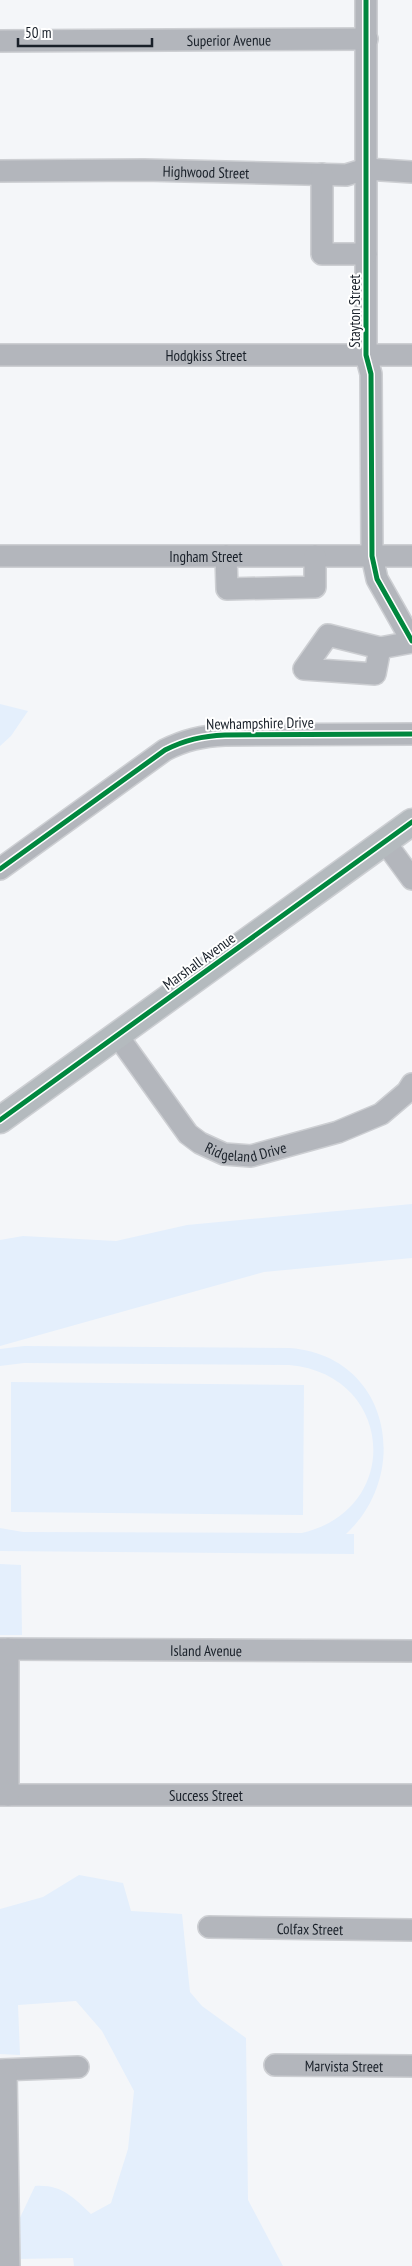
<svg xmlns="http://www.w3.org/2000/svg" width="412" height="2266" font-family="'PT Sans Narrow',sans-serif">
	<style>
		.green { fill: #e4effc }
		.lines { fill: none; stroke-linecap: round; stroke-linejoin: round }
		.minor-casing { stroke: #cdcfd3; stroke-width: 24 }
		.major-casing { stroke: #cdcfd3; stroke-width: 29 }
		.minor { stroke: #b3b6bc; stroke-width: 21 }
		.major { stroke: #b4babe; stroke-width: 26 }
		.cycleway-casing { stroke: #fff; stroke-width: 8 }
		.cycleway { stroke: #00873e; stroke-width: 5 }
		.labels { text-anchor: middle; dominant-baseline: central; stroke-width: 4; stroke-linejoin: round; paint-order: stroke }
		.street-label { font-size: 15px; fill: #192029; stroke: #fff }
	</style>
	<rect width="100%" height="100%" fill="#f4f6f9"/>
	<path class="green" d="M 0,704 L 28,711 L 11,736 L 0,746 Z
		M 412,1204 L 412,1258 L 264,1272 L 0,1346 L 0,1240 L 23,1236 L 116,1241 L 187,1225 Z
		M 24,1346 L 290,1348 C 390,1356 412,1473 346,1534 L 354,1534 L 354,1554 L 0,1551 L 0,1528 L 23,1532 L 302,1533 C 404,1509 394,1374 289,1365 L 24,1363 L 0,1366 L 0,1349 Z
		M 11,1382 L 304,1385 L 303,1515 L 11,1512 Z
		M 0,1564 L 21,1565 L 22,1635 L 0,1635 Z
		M 79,1875 L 123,1883 L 131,1911 L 182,1914 L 190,1992 L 202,2006 L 246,2038 L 248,2200 L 283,2266 L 74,2266 L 73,2258 L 15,2259 L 17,2224 L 35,2186 C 61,2184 73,2197 91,2214 L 111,2203 L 128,2149 L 134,2091 L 102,2031 L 76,2001 L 18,2005 L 20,2055 L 0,2054 L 0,1909 L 43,1897 Z"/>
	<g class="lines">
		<defs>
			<g id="minor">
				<path d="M 366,0 L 366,355 L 371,374 L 372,556 L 377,579 L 412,641"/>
				<path id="s1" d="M 0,41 L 367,39"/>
				<path id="s2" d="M 0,171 L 144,170 L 346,175 L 366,169 L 412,172"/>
				<path d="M 322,174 L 322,254 L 366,254"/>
				<path id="s3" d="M 0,355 L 412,355"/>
				<path id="s4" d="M 0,556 L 412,556"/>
				<path d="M 226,556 L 227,589 L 315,587 L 315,556"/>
				<path d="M 380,648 L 375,674 L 304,669 L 328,635 L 380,648 L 412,642"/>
				<path d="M 385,842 L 412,879"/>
				<path d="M 0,869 L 165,750 C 185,740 202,736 225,735 L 412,734"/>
				<path id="s5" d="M 117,1035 L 188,1134 L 200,1143 L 224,1154 L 251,1156 L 338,1132 L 381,1114 L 407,1092 L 412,1084"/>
				<path id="s6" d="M 0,1649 L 412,1651"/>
				<path id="s7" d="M 0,1795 L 412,1795"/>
				<path d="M 8,1795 L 8,1649"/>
				<path id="s8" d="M 209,1927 L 412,1930"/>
				<path id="s9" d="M 275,2065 L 412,2066"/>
				<path d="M 0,2070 L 78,2067"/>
				<path d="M 6,2070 L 9,2266"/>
			</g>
			<path id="major" d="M 0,1120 L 412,822"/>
		</defs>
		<use href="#minor" class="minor-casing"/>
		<use href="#major" class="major-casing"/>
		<use href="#minor" class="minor"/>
		<use href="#major" class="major"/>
		<defs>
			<path id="cycleway" d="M 366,0 L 366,355 L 371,374 L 372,556 L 377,579 L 412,641
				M 0,869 L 165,750 C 185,740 202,736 225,735 L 412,734
				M 0,1120 L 412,822"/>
		</defs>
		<use href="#cycleway" class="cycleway-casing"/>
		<use href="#cycleway" class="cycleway"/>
	</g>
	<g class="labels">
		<g class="street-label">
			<text stroke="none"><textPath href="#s1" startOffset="229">Superior Avenue</textPath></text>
			<text stroke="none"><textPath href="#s2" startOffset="206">Highwood Street</textPath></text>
			<text transform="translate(354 311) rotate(-90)">Stayton Street</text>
			<text stroke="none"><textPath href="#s3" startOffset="206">Hodgkiss Street</textPath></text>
			<text stroke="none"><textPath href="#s4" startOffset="206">Ingham Street</textPath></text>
			<text transform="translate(260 723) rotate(-1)">Newhampshire Drive</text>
			<text transform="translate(199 961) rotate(-36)">Marshall Avenue</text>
			<text stroke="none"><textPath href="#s5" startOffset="185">Ridgeland Drive</textPath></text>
			<text stroke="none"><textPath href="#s6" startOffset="206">Island Avenue</textPath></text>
			<text stroke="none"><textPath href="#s7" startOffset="206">Success Street</textPath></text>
			<text stroke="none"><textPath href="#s8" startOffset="101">Colfax Street</textPath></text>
			<text stroke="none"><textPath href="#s9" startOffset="69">Marvista Street</textPath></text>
		</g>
	</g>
	<path d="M18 38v8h134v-8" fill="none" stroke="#192029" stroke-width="2.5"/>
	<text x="25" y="38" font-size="15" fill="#192029" stroke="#ffffff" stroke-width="4" paint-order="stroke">50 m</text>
</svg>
